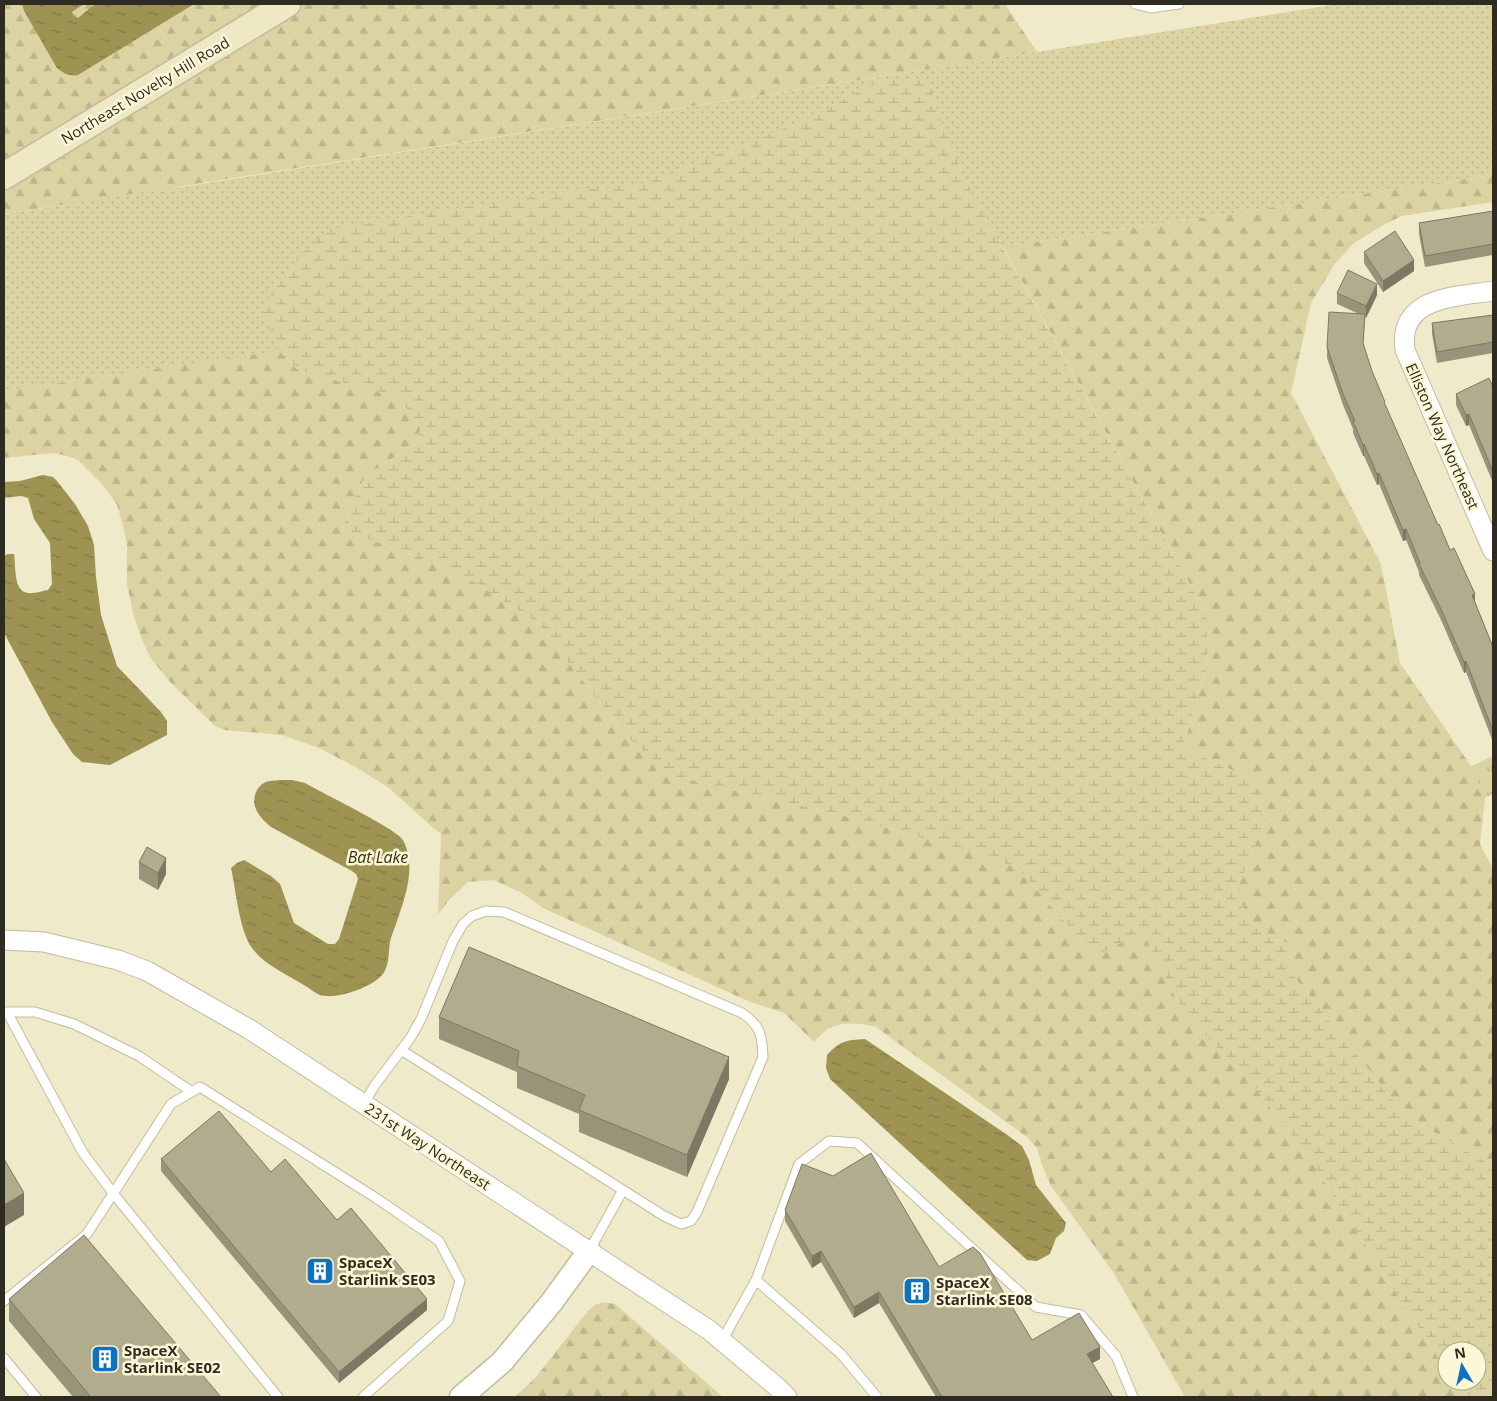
<svg xmlns="http://www.w3.org/2000/svg" width="1497" height="1401" font-family="'Open Sans',sans-serif">
	<style>
		.grass { fill: url(#grass-dots) }
		.forest { fill: url(#forest-firs) }
		.wetland { fill: url(#wetland-marsh) }
		.park { fill: url(#park-tufts) }
		.water { fill: url(#water-ripples) }
		.lines { fill: none; stroke-linecap: round; stroke-linejoin: round }
		.service-casing { stroke: #c2bc9e; stroke-width: 11 }
		.minor-casing { stroke: #c2bc9e; stroke-width: 21 }
		.tertiary-casing { stroke: #c2bc9e; stroke-width: 25 }
		.secondary-casing { stroke: #c2bc9e; stroke-width: 29 }
		.service { stroke: #fff; stroke-width: 9 }
		.minor { stroke: #fff; stroke-width: 19 }
		.tertiary { stroke: #fff; stroke-width: 22 }
		.secondary { stroke: #eee8c4; stroke-width: 26 }
		.wall { fill: #98947a }
		.shaded-wall { fill: #7c7863 }
		.building { fill: #b1ac8e; stroke: #7c7863 }
		.labels { text-anchor: middle; dominant-baseline: central; stroke-width: 5; stroke-linejoin: round; paint-order: stroke }
		.street-label { font-size: 15px; fill: #2e2c20; stroke: #fcf7d7 }
		.poi-label { font-size: 15px; font-weight: bold; fill: #2e2c20; stroke: #fcf7d7; text-anchor: start }
		.water-label { font-size: 16px; font-style: italic; fill: #363113; stroke: #fcf7d7 }
	</style>
	<defs>
		<pattern id="grass-dots" width="8" height="8" patternUnits="userSpaceOnUse" patternTransform="scale(1.25)"><rect width="8" height="8" fill="#dcd3a2"/><path d="M2 2h.1M6 6h.1" fill="none" stroke="#bdb58b" stroke-width="1.8" stroke-linecap="round"/></pattern>
		<pattern id="forest-firs" width="22" height="20" patternUnits="userSpaceOnUse" patternTransform="scale(1.25)"><rect width="22" height="20" fill="#dcd3a2"/><path d="M5 1l3.5 6h-7zM16 11l3.5 6h-7z" fill="#bdb58b"/></pattern>
		<pattern id="wetland-marsh" width="20" height="14" patternUnits="userSpaceOnUse" patternTransform="scale(1.25)"><rect width="20" height="14" fill="#dcd3a2"/><path d="M1 5h8M5 5V1M11 12h8M15 12V8" fill="none" stroke="#bdb58b"/></pattern>
		<pattern id="park-tufts" width="24" height="20" patternUnits="userSpaceOnUse" patternTransform="scale(1.25)"><rect width="24" height="20" fill="#dcd3a2"/><path d="M3 7l-1-3M5 7V3M7 7l1-3M15 17l-1-3M17 17v-4M19 17l1-3" fill="none" stroke="#bdb58b"/></pattern>
		<pattern id="water-ripples" width="26" height="14" patternUnits="userSpaceOnUse" patternTransform="scale(1.25)"><rect width="26" height="14" fill="#9f9353"/><path d="M2 4q2-2 4 0t4 0M15 11q2-2 4 0t4 0" fill="none" stroke="#827844"/></pattern>
	</defs>
	<rect width="100%" height="100%" fill="#efeaca"/>
	<path class="grass" d="M 4,4 L 175,188 L 1037,52 L 1338,4 L 1493,4 L 1493,175 L 1003,247 L 4,391 L 4,214 L 65,205 Z"/>
	<path class="forest" d="M 4,4 L 1005,4 L 1037,52 L 4,214 Z
		M 1493,175 L 1493,202 L 1402,216 L 1385,224 L 1354,243 L 1334,265 L 1311,303 L 1291,393 L 1381,564 L 1400,663 L 1471,766 L 1485,798 L 1480,844 L 1493,869 L 1493,1166 L 1407,1117 L 1291,973 L 1289,958 L 1292,944 L 1266,937 L 1247,916 L 1240,900 L 1240,881 L 1265,822 L 1245,776 L 1183,748 L 1208,661 L 1206,613 L 1003,247 Z
		M 279,351 L 298,370 L 397,397 L 421,426 L 417,443 L 365,476 L 342,529 L 458,572 L 537,622 L 623,732 L 669,775 L 845,816 L 986,856 L 1018,868 L 1083,943 L 1143,933 L 1183,1012 L 1254,1086 L 1310,1160 L 1447,1371 L 1447,1381 L 1453,1381 L 1464,1397 L 1185,1397 L 1113,1272 L 1051,1186 L 1042,1165 L 1037,1148 L 1028,1138 L 876,1027 C 860,1023 841,1021 826,1030 C 822,1033 818,1038 814,1042 L 784,1013 L 748,1001 L 543,908 L 522,893 L 494,880 L 468,882 L 450,899 L 438,914 L 441,834 L 431,826 L 389,788 L 359,769 L 319,748 L 282,735 L 224,730 L 215,726 L 170,682 L 150,657 L 141,637 L 133,613 L 127,584 L 127,544 L 122,522 L 117,505 L 103,485 L 78,460 L 67,456 L 53,453 L 4,458 L 4,391 Z
		M 603,1302 L 615,1304 L 723,1397 L 515,1397 L 536,1377 L 587,1312 L 595,1305 Z"/>
	<path class="wetland" d="M 900,79 L 930,81 L 934,103 L 965,180 L 1206,613 L 1208,660 L 1183,748 L 1245,776 L 1262,797 L 1265,822 L 1240,881 L 1240,900 L 1247,916 L 1266,937 L 1292,944 L 1289,958 L 1291,973 L 1407,1117 L 1493,1166 L 1493,1397 L 1464,1397 L 1453,1381 L 1477,1381 L 1477,1351 L 1447,1351 L 1447,1371 L 1310,1160 L 1254,1086 L 1183,1012 L 1143,933 L 1103,952 L 1083,943 L 1018,868 L 986,856 L 845,816 L 669,775 L 623,732 L 537,622 L 458,572 L 342,529 L 365,476 L 417,443 L 421,426 L 397,397 L 298,370 L 279,351 L 262,308 L 286,274 L 300,255 L 330,229 L 551,193 L 604,188 L 644,183 L 800,122 L 826,110 L 849,96 L 869,86 L 883,81 Z"/>
	<path class="park" d="M 1493,756 L 1493,794 L 1485,798 L 1471,766 Z"/>
	<path class="water" d="M 22,4 L 84,4 L 72,12 L 74,16 L 78,18 L 95,4 L 194,4 L 78,75 C 69,76 64,74 57,68 L 24,11 Z
		M 43,475 L 53,477 L 57,481 L 75,504 L 88,526 L 94,545 L 96,577 L 101,615 L 117,666 L 161,712 L 167,721 L 167,735 L 110,765 L 82,762 L 73,754 L 52,722 L 4,633 L 4,557 L 7,554 L 14,554 C 16,565 13,592 28,593 C 34,594 42,591 48,590 L 52,584 L 50,543 L 34,519 L 28,498 L 21,496 L 4,498 L 4,482 L 20,481 Z
		M 280,780 L 292,780 L 305,783 C 320,792 397,829 403,840 C 417,867 405,897 396,924 C 394,930 391,936 390,942 C 388,953 390,969 380,977 C 369,988 336,1000 320,995 C 315,993 309,988 304,985 C 288,975 263,964 252,948 C 239,930 236,890 231,868 L 237,863 L 244,860 L 271,876 L 280,884 L 294,923 L 328,944 L 335,944 L 339,939 L 358,879 L 356,874 L 352,871 L 271,827 C 260,818 250,807 256,792 C 258,788 260,785 264,783 C 269,780 275,781 280,780 Z
		M 865,1039 L 1006,1134 L 1022,1146 L 1029,1160 L 1036,1185 L 1066,1223 L 1064,1231 L 1056,1238 L 1050,1254 L 1037,1261 L 1027,1260 L 830,1079 L 826,1068 L 827,1055 C 840,1041 846,1040 865,1039 Z"/>
	<g class="lines">
		<defs>
			<path id="service" d="M 1135,4 L 1151,8 L 1179,4
				M 5,1012 L 35,1012 L 74,1024 L 139,1056 L 192,1092
				M 7,1012 L 83,1153 L 113,1193 L 278,1397
				M 363,1105 L 375,1085 L 411,1037 L 421,1019 L 453,941 L 463,924 L 472,916 L 486,911 L 504,912 L 742,1013 C 761,1026 762,1035 763,1057 L 697,1212 L 691,1221 L 681,1224 L 664,1216 L 401,1050
				M 589,1251 L 623,1190
				M 756,1280 L 799,1164 L 829,1141 L 857,1143 L 1036,1307 L 1081,1315 L 1116,1356 L 1133,1397
				M 4,1301 L 87,1234 L 171,1104 L 200,1087 L 376,1198 L 439,1241 L 460,1281 L 448,1321 L 363,1397
				M 722,1341 L 734,1319 L 756,1280 L 841,1354 L 877,1397
				M 4,1358 L 36,1397"/>
			<path id="minor" d="M 1493,291 C 1456,297 1398,296 1405,350 L 1493,551
				M 4,940 L 44,942 L 118,960 L 147,971 L 249,1029 L 709,1330 L 777,1387 L 787,1397"/>
			<path id="tertiary" d="M 461,1397 L 502,1362 L 551,1303 L 589,1251"/>
			<path id="secondary" d="M 4,176 L 287,4"/>
		</defs>
		<use href="#service" class="service-casing"/>
		<use href="#minor" class="minor-casing"/>
		<use href="#tertiary" class="tertiary-casing"/>
		<use href="#secondary" class="secondary-casing"/>
		<use href="#service" class="service"/>
		<use href="#minor" class="minor"/>
		<use href="#tertiary" class="tertiary"/>
		<use href="#secondary" class="secondary"/>
	</g>
	<path class="wall" d="M 1493,211 L 1493,255 L 1425,267 L 1419,234 L 1419,223 Z
		M 1364,252 L 1414,271 L 1383,292 L 1364,263 Z
		M 1337,293 L 1377,295 L 1366,318 L 1365,317 L 1363,345 L 1372,371 L 1385,406 L 1438,525 L 1475,602 L 1493,647 L 1493,742 L 1466,672 L 1464,673 L 1441,620 L 1419,575 L 1419,572 L 1406,540 L 1403,541 L 1379,484 L 1377,485 L 1364,456 L 1363,456 L 1353,433 L 1353,429 L 1343,405 L 1327,358 L 1327,347 L 1359,314 L 1337,304 Z
		M 1493,315 L 1493,353 L 1437,363 L 1432,334 L 1432,323 Z
		M 1493,387 L 1493,483 L 1469,425 L 1466,426 L 1456,405 L 1456,394 Z
		M 139,862 L 166,874 L 158,890 L 139,879 Z
		M 439,1017 L 729,1079 L 687,1177 L 579,1132 L 579,1114 L 517,1088 L 517,1072 L 439,1039 Z
		M 161,1159 L 271,1172 L 337,1220 L 427,1310 L 339,1383 L 161,1171 Z
		M 785,1210 L 939,1267 L 1032,1340 L 1100,1359 L 1092,1363 L 1113,1397 L 936,1397 L 879,1303 L 854,1318 L 821,1262 L 812,1268 L 785,1221 Z
		M 9,1299 L 221,1397 L 73,1397 L 9,1321 Z"/>
	<path class="shaded-wall" d="M 1414,260 L 1414,271 L 1383,292 L 1383,281 Z
		M 1377,284 L 1377,295 L 1366,318 L 1366,306 Z
		M 1469,414 L 1469,425 L 1466,426 L 1466,415 Z
		M 1364,444 L 1364,456 L 1363,456 L 1363,445 Z
		M 1379,473 L 1379,484 L 1377,485 L 1377,474 Z
		M 1406,529 L 1406,540 L 1403,541 L 1403,530 Z
		M 1475,594 L 1475,605 L 1472,595 Z
		M 1466,661 L 1466,672 L 1464,673 L 1464,662 Z
		M 166,858 L 166,874 L 158,890 L 158,873 Z
		M 729,1057 L 729,1079 L 687,1177 L 687,1155 Z
		M 24,1193 L 24,1215 L 4,1227 L 4,1205 Z
		M 821,1251 L 821,1262 L 812,1268 L 812,1256 Z
		M 879,1292 L 879,1303 L 854,1318 L 854,1307 Z
		M 427,1299 L 427,1310 L 339,1383 L 339,1372 Z
		M 1100,1347 L 1100,1359 L 1087,1366 L 1087,1354 Z"/>
	<path class="building" d="M 1493,211 L 1493,244 L 1425,256 L 1419,223 Z
		M 1395,231 L 1414,260 L 1383,281 L 1364,252 Z
		M 1348,270 L 1377,284 L 1366,306 L 1337,293 Z
		M 1329,312 L 1365,314 L 1363,343 L 1372,371 L 1385,402 L 1384,402 L 1438,525 L 1439,524 L 1450,550 L 1454,548 L 1475,594 L 1472,595 L 1493,647 L 1493,731 L 1466,661 L 1464,662 L 1441,609 L 1419,564 L 1420,563 L 1406,529 L 1403,530 L 1379,473 L 1377,474 L 1364,444 L 1363,445 L 1353,421 L 1355,421 L 1343,394 L 1327,347 Z
		M 1493,315 L 1493,342 L 1437,352 L 1432,323 Z
		M 1489,378 L 1493,387 L 1493,472 L 1469,414 L 1466,415 L 1456,394 Z
		M 147,847 L 166,858 L 158,873 L 139,862 Z
		M 469,947 L 729,1057 L 687,1155 L 579,1110 L 585,1095 L 517,1066 L 519,1051 L 439,1017 Z
		M 219,1111 L 271,1172 L 285,1159 L 337,1220 L 351,1208 L 427,1299 L 339,1372 L 161,1159 Z
		M 871,1153 L 939,1267 L 973,1247 L 980,1253 L 1032,1340 L 1079,1313 L 1100,1347 L 1087,1354 L 1113,1397 L 942,1397 L 879,1292 L 854,1307 L 821,1251 L 812,1256 L 785,1210 L 802,1164 L 833,1176 Z
		M 4,1159 L 24,1193 L 4,1205 Z
		M 84,1235 L 221,1397 L 91,1397 L 9,1299 Z"/>
	<defs>
		<symbol id="building-square" viewBox="-11 -11 22 22"><rect x="-9" y="-9" width="18" height="18" rx="4" fill="#0f72be" stroke="#fcf7d7"/><path d="M-4-6H4V6H1V3H-1V6H-4ZM-2.5-4.3h1.7v1.8h-1.7ZM.8-4.3h1.7v1.8H.8ZM-2.5-1h1.7V.8h-1.7ZM.8-1h1.7V.8H.8Z" fill="#fff"/></symbol>
	</defs>
	<g fill-rule="evenodd">
		<use href="#building-square" x="304" y="1255" width="32" height="32"/>
		<use href="#building-square" x="901" y="1275" width="32" height="32"/>
		<use href="#building-square" x="89" y="1343" width="32" height="32"/>
	</g>
	<g class="labels">
		<g class="street-label">
			<text transform="translate(145 90) rotate(-31)">Northeast Novelty Hill Road</text>
			<text transform="translate(1443 436) rotate(66)">Elliston Way Northeast</text>
			<text transform="translate(428 1146) rotate(33)">231st Way Northeast</text>
		</g>
		<g class="poi-label">
			<text x="339" y="1262">SpaceX<tspan x="339" dy="17">Starlink SE03</tspan></text>
			<text x="936" y="1282">SpaceX<tspan x="936" dy="17">Starlink SE08</tspan></text>
			<text x="124" y="1350">SpaceX<tspan x="124" dy="17">Starlink SE02</tspan></text>
		</g>
		<g class="water-label">
			<text x="378" y="857">Bat Lake</text>
		</g>
	</g>
	<rect width="1497" height="1401" fill="none" stroke="#2e2c20" stroke-width="10"/>
	<g transform="translate(1462 1366) rotate(351)"><circle r="24" fill="#fcf7d7" stroke="#aaa68e"/>
	<path d="M0-4L9 19L0 12L-9 19Z" fill="#0f72be"/>
	<text y="-8" font-size="14" font-weight="bold" text-anchor="middle" fill="#2e2c20">N</text>
	</g>
</svg>
